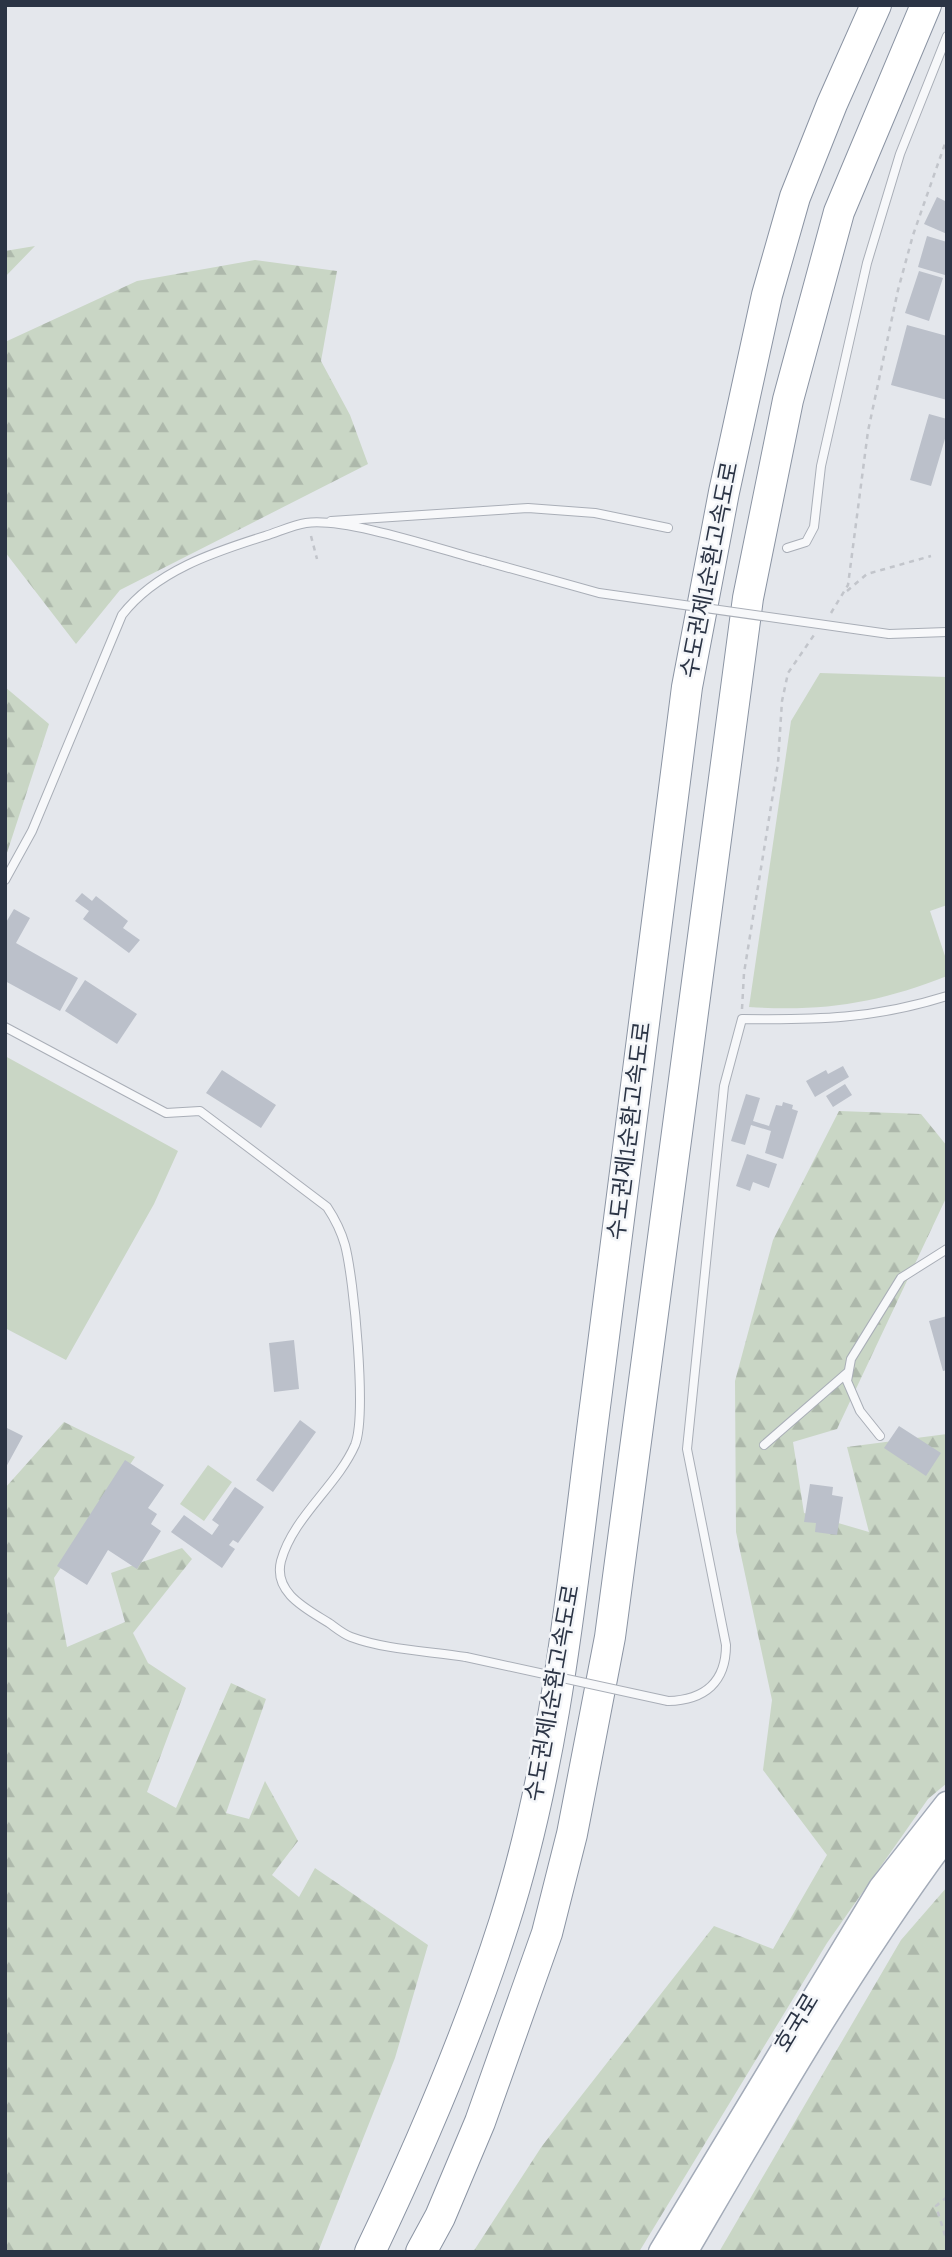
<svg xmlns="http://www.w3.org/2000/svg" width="952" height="2257" font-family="'Sofia Sans Condensed','Noto Sans KR',sans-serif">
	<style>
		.green { fill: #c9d6c5 }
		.forest { fill: url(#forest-firs) }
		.building { fill: #bbc0ca }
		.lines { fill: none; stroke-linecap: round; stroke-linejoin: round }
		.lane-casing { stroke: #a9aeb7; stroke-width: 10 }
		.primary-casing { stroke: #a3abb8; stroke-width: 27 }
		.highway-casing { stroke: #8b94a3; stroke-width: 32 }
		.path { stroke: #c2c5cb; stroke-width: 2.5; stroke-dasharray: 5 5; stroke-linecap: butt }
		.lane { stroke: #f7f8fa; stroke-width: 8 }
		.primary { stroke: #fff; stroke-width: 24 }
		.highway { stroke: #fff; stroke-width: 30 }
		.lane-bridge-casing { stroke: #a9aeb7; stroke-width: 10; stroke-linecap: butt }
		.lane-bridge { stroke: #f7f8fa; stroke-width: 8 }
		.labels { text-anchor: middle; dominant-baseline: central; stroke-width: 5; stroke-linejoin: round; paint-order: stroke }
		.street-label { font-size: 23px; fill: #2b3445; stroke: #f4f6f9 }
	</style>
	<defs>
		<pattern id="forest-firs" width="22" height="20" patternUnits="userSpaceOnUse" patternTransform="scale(1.75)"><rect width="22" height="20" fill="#c9d6c5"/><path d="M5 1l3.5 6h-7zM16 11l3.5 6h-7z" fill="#adb8ab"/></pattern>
	</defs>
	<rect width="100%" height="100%" fill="#e4e7ec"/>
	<path class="green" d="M 820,673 L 947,677 L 947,905 L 930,911 L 947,962 L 947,976 C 879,1003 823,1012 749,1007 L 791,721 Z
		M 5,1056 L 178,1151 L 154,1204 L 66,1360 L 5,1328 Z
		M 208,1465 L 232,1482 L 204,1521 L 180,1504 Z"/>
	<path class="forest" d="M 35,246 L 5,277 L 5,251 Z
		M 255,260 L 337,271 L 321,361 L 350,415 L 368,464 L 120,590 L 76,644 L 5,552 L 5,342 L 137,281 Z
		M 5,687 L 49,724 L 5,859 Z
		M 839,1111 L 921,1114 L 947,1146 L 947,1196 L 837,1429 L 793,1442 L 804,1513 L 869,1532 L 847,1447 L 947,1434 L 947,1783 L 928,1799 L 827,1943 L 639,2252 L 473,2252 L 542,2146 L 714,1926 L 773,1949 L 827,1855 L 763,1770 L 772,1700 L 736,1532 L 735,1381 L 773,1240 Z
		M 64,1422 L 135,1457 L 54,1578 L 67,1647 L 125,1622 L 111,1573 L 182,1548 L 192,1559 L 133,1633 L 148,1663 L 186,1688 L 147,1792 L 176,1808 L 231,1683 L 266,1699 L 226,1813 L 249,1819 L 265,1781 L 298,1841 L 272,1875 L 299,1897 L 315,1868 L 428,1945 L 395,2058 L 318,2252 L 5,2252 L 5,1488 Z
		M 947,1887 L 947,2252 L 719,2252 L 901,1940 Z"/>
	<path class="building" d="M 947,196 L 947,234 L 924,224 L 937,197 L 945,201 Z
		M 927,236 L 947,242 L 945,275 L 918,267 Z
		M 919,271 L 943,278 L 929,321 L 905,313 Z
		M 907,325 L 947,336 L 947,400 L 891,385 Z
		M 929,414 L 947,419 L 947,432 L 931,486 L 910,480 Z
		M 82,893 L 92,901 L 96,896 L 128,921 L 123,928 L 140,940 L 129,953 L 83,919 L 89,911 L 75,901 Z
		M 14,909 L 30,918 L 16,943 L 78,978 L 60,1011 L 5,981 L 5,924 Z
		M 85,980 L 137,1014 L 117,1044 L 65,1011 Z
		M 843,1066 L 849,1077 L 815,1097 L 806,1081 L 826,1070 L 828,1074 Z
		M 222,1070 L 276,1105 L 261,1128 L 206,1093 Z
		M 845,1084 L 852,1095 L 833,1107 L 826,1096 Z
		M 746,1094 L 760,1098 L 753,1121 L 769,1126 L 776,1105 L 782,1106 L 783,1102 L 793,1105 L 792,1109 L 798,1111 L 783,1159 L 765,1153 L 771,1131 L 751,1125 L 745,1145 L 731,1141 Z
		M 747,1154 L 777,1164 L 769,1188 L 753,1182 L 750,1191 L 736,1186 Z
		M 947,1316 L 947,1370 L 943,1371 L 929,1321 Z
		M 294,1340 L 299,1389 L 274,1392 L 269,1343 Z
		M 300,1420 L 316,1432 L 273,1492 L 256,1480 Z
		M 899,1426 L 941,1453 L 926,1476 L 884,1448 Z
		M 5,1427 L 23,1436 L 5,1469 Z
		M 125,1460 L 164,1485 L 148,1508 L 157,1514 L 151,1524 L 161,1531 L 137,1569 L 108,1550 L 87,1585 L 57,1566 Z
		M 810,1484 L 833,1487 L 832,1495 L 843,1497 L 837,1535 L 815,1532 L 816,1523 L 804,1522 Z
		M 235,1487 L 264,1507 L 238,1543 L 233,1540 L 229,1545 L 235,1549 L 222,1568 L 171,1532 L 184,1515 L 212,1535 L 219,1525 L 212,1520 Z"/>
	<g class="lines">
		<defs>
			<path id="lane" d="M 331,521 L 528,508 L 595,513 L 668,528
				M 787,548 L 806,542 L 814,527 L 821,466 L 867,263 L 900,154 L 947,36
				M 889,634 L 947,632
				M 5,880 L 32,831 L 122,615 C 156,571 214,552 265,536 C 278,532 293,525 306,523 C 346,517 442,550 484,561
				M 5,1027 L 166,1113 L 200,1111 L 327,1207 C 335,1219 341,1231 345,1245 C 354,1279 367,1415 355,1445 C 337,1486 293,1517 281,1561 C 273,1593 307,1609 329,1623 C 336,1628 343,1634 351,1637 C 386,1650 429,1651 466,1657
				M 880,1436 L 860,1411 L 847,1381 L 851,1359 L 901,1278 L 947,1249
				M 764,1445 L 848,1372
				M 668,1701 C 705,1700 726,1682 726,1645 L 687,1449 L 724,1086 L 742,1019 C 817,1020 874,1019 947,996"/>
			<path id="primary" d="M 661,2252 L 881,1888 L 947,1804
				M 685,2252 C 768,2110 849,1968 947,1836"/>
			<path id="highway" d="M 370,2252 C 421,2145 468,2036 504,1923 C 558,1754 573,1574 596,1399 C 626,1162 657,925 687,687 L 724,492 L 767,295 L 795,197 L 832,104 L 876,5
				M 421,2252 L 440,2217 L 480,2122 L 547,1933 L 572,1834 L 610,1637 L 748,598 L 788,400 L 839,212 L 926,5"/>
		</defs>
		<use href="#lane" class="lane-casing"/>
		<use href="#primary" class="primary-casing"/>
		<use href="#highway" class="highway-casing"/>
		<path class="path" d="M 311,536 L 317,559
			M 847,591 L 867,574 L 931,556
			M 831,613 L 848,585 L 868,431 L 898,290 L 913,235 L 947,138
			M 742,1009 L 744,973 L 778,763 L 782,701 L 788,673 L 814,635
			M 947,2197 L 936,2206 L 947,2242"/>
		<use href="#lane" class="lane"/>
		<use href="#primary" class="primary"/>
		<use href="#highway" class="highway"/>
		<defs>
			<path id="lane-bridge" d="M 484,561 L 599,593 L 889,634
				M 466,1657 L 668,1701"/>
		</defs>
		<use href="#lane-bridge" class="lane-bridge-casing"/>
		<use href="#lane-bridge" class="lane-bridge"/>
	</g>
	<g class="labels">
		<g class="street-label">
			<text transform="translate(710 570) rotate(-79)">수도권제1순환고속도로</text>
			<text transform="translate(630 1131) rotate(-83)">수도권제1순환고속도로</text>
			<text transform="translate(553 1693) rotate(-80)">수도권제1순환고속도로</text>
			<text transform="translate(797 2023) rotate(-59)">호국로</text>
		</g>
	</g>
	<rect width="952" height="2257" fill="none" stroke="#2b3445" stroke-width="14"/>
</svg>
